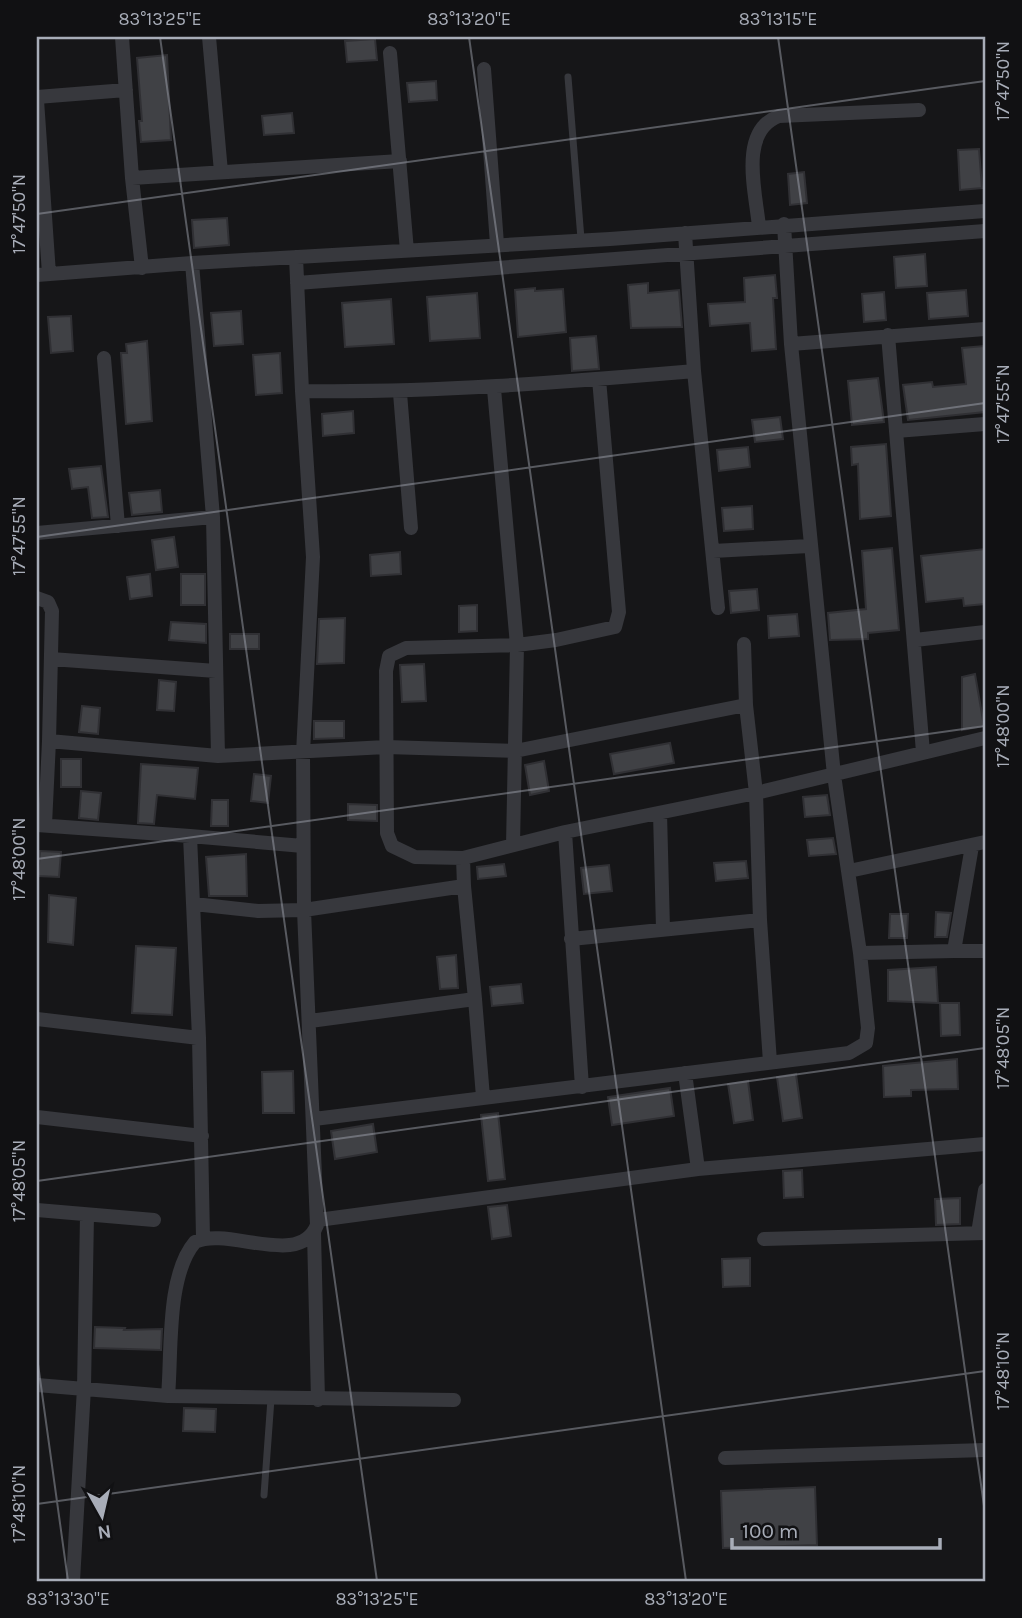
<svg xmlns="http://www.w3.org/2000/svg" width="1022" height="1618" font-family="Karla,sans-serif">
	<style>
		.building { fill: #404145; stroke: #303034; stroke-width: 2 }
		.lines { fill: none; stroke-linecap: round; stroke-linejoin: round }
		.service { stroke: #37383d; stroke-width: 7 }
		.minor { stroke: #37383d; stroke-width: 14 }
		.ticks { fill: none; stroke: #a8adb8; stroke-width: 2; stroke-opacity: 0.45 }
		.neatline { fill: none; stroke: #a8adb8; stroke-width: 2.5 }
		.ticks-label { font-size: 18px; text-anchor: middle; fill: #a8adb8 }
	</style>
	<rect width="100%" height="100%" fill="#161618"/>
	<path class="building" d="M 375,39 L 377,60 L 347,62 L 345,41 Z
		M 167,55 L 171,140 L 141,142 L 139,121 L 142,121 L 137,58 Z
		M 436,81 L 437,100 L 409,102 L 407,83 Z
		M 292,113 L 294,133 L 264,135 L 262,116 Z
		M 979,149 L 982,188 L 960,190 L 958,150 Z
		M 804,172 L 807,203 L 790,205 L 788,174 Z
		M 227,218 L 229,245 L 194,248 L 192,220 Z
		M 925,254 L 927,286 L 896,288 L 894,257 Z
		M 775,275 L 777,298 L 773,298 L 776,349 L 752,351 L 750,323 L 710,326 L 708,304 L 745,302 L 744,278 Z
		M 648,283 L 648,293 L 679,290 L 682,327 L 631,328 L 628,285 Z
		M 535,288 L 535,291 L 563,289 L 566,332 L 518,337 L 515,290 Z
		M 966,290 L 968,316 L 929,319 L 927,293 Z
		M 884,292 L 886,320 L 864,322 L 862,294 Z
		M 477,293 L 480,338 L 430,341 L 427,297 Z
		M 391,299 L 394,344 L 345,347 L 342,303 Z
		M 241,311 L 243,344 L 214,346 L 211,313 Z
		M 71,316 L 73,351 L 51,353 L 48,317 Z
		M 596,336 L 599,369 L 572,371 L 570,338 Z
		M 147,341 L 152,421 L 126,424 L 121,353 L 127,353 L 126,344 Z
		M 984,346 L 985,412 L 908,420 L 903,385 L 932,382 L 933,387 L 966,384 L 962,348 Z
		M 280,353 L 282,393 L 256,395 L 253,355 Z
		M 878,378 L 884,422 L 852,425 L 848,381 Z
		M 353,411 L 354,433 L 323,436 L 322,414 Z
		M 780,417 L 783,439 L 755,442 L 752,420 Z
		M 886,444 L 891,516 L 860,519 L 858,464 L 852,465 L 851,447 Z
		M 748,447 L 750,467 L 719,471 L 717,450 Z
		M 101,466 L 108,517 L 92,518 L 88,487 L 72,489 L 69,469 Z
		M 160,490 L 162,512 L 132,515 L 129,493 Z
		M 752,506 L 753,529 L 724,531 L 722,508 Z
		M 174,537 L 178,567 L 156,570 L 152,540 Z
		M 892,548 L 899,630 L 868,633 L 868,639 L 830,640 L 828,613 L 866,609 L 862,551 Z
		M 985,549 L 985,604 L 964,606 L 963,598 L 926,602 L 921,556 Z
		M 400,552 L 401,574 L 371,576 L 370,555 Z
		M 150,574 L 152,596 L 130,599 L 127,577 Z
		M 181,574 L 205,574 L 205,605 L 181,605 Z
		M 757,589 L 759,610 L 731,613 L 729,591 Z
		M 477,605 L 477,631 L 459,632 L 459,606 Z
		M 797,614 L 799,636 L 769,638 L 768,616 Z
		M 345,618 L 344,663 L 317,664 L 319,619 Z
		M 171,622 L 206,624 L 206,643 L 169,640 Z
		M 230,634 L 259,634 L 259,649 L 230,649 Z
		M 424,664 L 426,701 L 402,702 L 400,665 Z
		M 975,674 L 984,726 L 962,730 L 962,677 Z
		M 159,680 L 176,682 L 174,711 L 157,710 Z
		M 82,706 L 100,708 L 98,734 L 79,732 Z
		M 314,721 L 344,721 L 344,738 L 314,739 Z
		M 670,743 L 674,763 L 614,774 L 610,754 Z
		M 61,759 L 81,759 L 81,787 L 61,787 Z
		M 544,761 L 549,791 L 530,795 L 525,765 Z
		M 141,764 L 198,768 L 195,799 L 157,795 L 154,824 L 138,823 Z
		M 254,774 L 271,776 L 268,803 L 251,801 Z
		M 81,791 L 101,793 L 98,820 L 79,818 Z
		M 827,795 L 830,815 L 805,817 L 803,797 Z
		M 212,800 L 228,800 L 228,826 L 211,826 Z
		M 348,804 L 377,805 L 377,821 L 348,820 Z
		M 833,838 L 836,854 L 809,856 L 807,840 Z
		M 40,851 L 61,852 L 59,877 L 38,876 Z
		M 246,854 L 247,896 L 209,896 L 206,857 Z
		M 746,861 L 748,878 L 716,881 L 714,863 Z
		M 504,864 L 506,876 L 478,879 L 477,867 Z
		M 609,865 L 612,891 L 584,894 L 581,868 Z
		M 49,895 L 76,898 L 73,945 L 48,942 Z
		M 936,912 L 951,913 L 947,937 L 935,937 Z
		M 890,914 L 908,914 L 907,938 L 889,938 Z
		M 136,946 L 176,948 L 172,1015 L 132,1013 Z
		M 456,955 L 458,988 L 440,989 L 437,957 Z
		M 936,967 L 938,1003 L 888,1001 L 888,970 Z
		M 521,984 L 523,1003 L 492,1006 L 490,987 Z
		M 940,1003 L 959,1003 L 960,1035 L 941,1036 Z
		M 957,1059 L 958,1089 L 911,1090 L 911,1096 L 884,1097 L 883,1066 Z
		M 293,1071 L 294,1113 L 263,1113 L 262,1072 Z
		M 796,1074 L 802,1118 L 783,1121 L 777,1077 Z
		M 748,1081 L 753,1120 L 734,1123 L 728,1084 Z
		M 670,1088 L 674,1116 L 612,1125 L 608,1097 Z
		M 498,1113 L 505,1179 L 488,1181 L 481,1115 Z
		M 373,1124 L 377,1152 L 335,1159 L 331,1131 Z
		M 802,1170 L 803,1197 L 784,1198 L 783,1171 Z
		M 960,1198 L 960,1224 L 936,1225 L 935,1199 Z
		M 507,1205 L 511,1236 L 492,1239 L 488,1207 Z
		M 750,1258 L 750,1286 L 723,1287 L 722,1259 Z
		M 95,1327 L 125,1328 L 124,1330 L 162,1329 L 161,1350 L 94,1348 Z
		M 184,1408 L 216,1409 L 215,1432 L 183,1431 Z
		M 815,1487 L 817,1545 L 723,1548 L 721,1491 Z"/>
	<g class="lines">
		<path class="service" d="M 568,77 L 581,239
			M 264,1495 L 271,1399"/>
		<path class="minor" d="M 122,37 L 132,178 L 142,268
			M 209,37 L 221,172
			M 390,53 L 407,251
			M 484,69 L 497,244
			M 37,97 L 126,90
			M 37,100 L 49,274
			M 132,178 L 400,161
			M 784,224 L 791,344 L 985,329
			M 759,227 C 756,193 738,131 779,116 L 919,110
			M 685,233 L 694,371 L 718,608
			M 296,257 L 302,391 C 434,393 563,382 694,371
			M 37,275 L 192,263
			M 297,283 L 985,231
			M 888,335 L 896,431 L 985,424
			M 104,358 L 118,526
			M 599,379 L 619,612 L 615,627 L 556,640 L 517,645 L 406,648 L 389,656 L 386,671 L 387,833 L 392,846 L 415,857 L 463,858 L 565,832 L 756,793 L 985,738
			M 494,389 L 517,645 L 513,845
			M 400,393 L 411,528
			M 896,431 L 923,752
			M 213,517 L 218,756 L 386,747 L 515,751 L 746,705
			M 37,533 L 213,517 L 192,263 L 610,239 L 985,211
			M 713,551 L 809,546
			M 37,598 L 48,602 L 52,611 L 49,741 L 218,756
			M 915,640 L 985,632
			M 744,644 L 746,705 L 756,793 L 760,920
			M 51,659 L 216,671
			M 660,813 L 663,929
			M 37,825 L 190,836 L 199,1038 L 203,1238
			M 45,825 L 49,741
			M 565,832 L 582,1087
			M 190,836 L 303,846
			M 849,871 L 985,842
			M 464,886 L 475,999
			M 194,904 L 258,911 L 304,910 L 303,753 L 313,557 L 302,391
			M 571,939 L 760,920 L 770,1062
			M 954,951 L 985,951
			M 860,953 L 954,951 L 972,846
			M 37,1019 L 199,1038
			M 310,1021 L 475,999 L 483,1097
			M 685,1073 L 698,1169
			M 37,1117 L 202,1136
			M 314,1119 L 849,1053 L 866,1043 L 868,1028 L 860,953 L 834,775 L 791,344
			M 37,1210 L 154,1220
			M 318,1220 L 698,1169 L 985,1144
			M 314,1233 L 318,1400
			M 978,1233 L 985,1190
			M 764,1239 L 985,1233
			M 37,1385 L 168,1396 L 454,1400
			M 168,1396 C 172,1352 166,1276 195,1242 C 228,1226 300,1269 317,1225 L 304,910 L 464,886 L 463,858
			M 725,1458 L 985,1450
			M 73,1581 L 84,1388 L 87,1215"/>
	</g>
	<path class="ticks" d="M 160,37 L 377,1581M 469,37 L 686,1581M 778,37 L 985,1513M 37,214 L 985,81M 37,537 L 985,403M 37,859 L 985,726M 37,1181 L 985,1048M 37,1357 L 68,1581M 37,1504 L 985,1371"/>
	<rect width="1022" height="1618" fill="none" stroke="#111113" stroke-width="77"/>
	<g transform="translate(102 1516) rotate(172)" stroke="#111113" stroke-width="5" paint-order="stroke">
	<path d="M0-5L12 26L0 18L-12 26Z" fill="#a8adb8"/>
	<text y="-10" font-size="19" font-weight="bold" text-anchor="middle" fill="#a8adb8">N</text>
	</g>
	<path d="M732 1538v10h208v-10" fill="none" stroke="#a8adb8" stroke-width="3.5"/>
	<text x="742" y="1538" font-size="21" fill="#a8adb8" stroke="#111113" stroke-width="5" paint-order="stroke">100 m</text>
	<rect x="38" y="38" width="946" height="1542" class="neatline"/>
	<g class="ticks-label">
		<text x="160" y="25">83°13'25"E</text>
		<text x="469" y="25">83°13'20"E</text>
		<text x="778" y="25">83°13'15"E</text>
		<text transform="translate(1003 81) rotate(-90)" y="6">17°47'50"N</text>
		<text transform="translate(19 214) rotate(-90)" y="6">17°47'50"N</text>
		<text transform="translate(1003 404) rotate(-90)" y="6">17°47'55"N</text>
		<text transform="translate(19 536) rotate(-90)" y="6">17°47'55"N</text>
		<text transform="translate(1003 726) rotate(-90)" y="6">17°48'00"N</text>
		<text transform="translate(19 859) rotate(-90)" y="6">17°48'00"N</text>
		<text transform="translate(1003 1048) rotate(-90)" y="6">17°48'05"N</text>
		<text transform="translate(19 1181) rotate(-90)" y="6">17°48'05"N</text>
		<text transform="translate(1003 1371) rotate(-90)" y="6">17°48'10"N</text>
		<text transform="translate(19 1504) rotate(-90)" y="6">17°48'10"N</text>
		<text x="68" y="1605">83°13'30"E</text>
		<text x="377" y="1605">83°13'25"E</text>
		<text x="686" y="1605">83°13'20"E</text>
	</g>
</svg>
